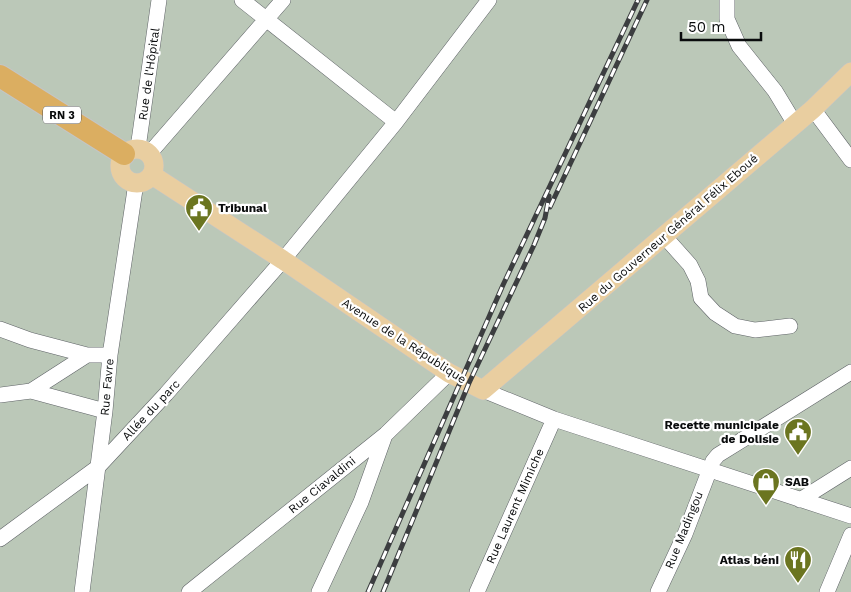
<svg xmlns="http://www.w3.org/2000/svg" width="851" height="592" font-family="'Work Sans',sans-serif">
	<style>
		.green { fill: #bbc8b8 }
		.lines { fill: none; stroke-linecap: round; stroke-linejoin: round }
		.minor-casing { stroke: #5f6367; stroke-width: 16 }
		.major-casing { stroke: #c4c5c5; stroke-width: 20 }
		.highway-casing { stroke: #c4c5c5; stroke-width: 24 }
		.minor { stroke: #fff; stroke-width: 15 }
		.major { stroke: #e9cea0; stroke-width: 19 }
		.highway { stroke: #dbae61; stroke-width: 22 }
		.rail-casing { stroke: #3c3e40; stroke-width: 5 }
		.rail { stroke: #fff; stroke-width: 3; stroke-dasharray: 9; stroke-linecap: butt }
		.labels { text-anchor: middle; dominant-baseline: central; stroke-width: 4.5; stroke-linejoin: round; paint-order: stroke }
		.shield { fill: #fff; stroke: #545556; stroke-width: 1 }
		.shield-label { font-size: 11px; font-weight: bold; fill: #0a0c0d }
		.street-label { font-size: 12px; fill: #0a0c0d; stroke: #fff }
		.poi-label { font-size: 12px; font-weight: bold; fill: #0a0c0d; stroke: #fff; text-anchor: start }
	</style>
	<rect width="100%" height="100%" fill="#e5e9ee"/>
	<path class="green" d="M 0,0 L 851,0 L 851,592 L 0,592 Z"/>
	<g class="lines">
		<defs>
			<path id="minor" d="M 242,0 L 396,122
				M 727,0 L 727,19 L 739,46 L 775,91 L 795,124
				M 813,109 L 851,160
				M 138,148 L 159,0
				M 149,154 L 283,0
				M 665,237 L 690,265 L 698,281 L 701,298 L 715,313 L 735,326 L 755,330 L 790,326
				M 0,329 L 30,340 L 87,355
				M 483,390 L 554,419 L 851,516
				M 31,391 L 87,355 L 110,355
				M 0,395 L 31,391 L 105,411
				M 800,500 L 851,468
				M 0,539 L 98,467 L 166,394 L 283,260 L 396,122 L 489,0
				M 82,592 L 105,411 L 110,355 L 136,183
				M 189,592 L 386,434 L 449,373
				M 319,592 L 361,502 L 385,435
				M 477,592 L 554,419
				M 658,592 L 685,534 L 713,461 L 718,455 L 851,372
				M 827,592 L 851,535"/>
			<path id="major" d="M120 166a17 17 0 1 1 34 0a17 17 0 1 1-34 0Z
				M 152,175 L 283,260 L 449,373 L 483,390 L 813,109 L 851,72"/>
			<path id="highway" d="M 0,76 L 124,154"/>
		</defs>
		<use href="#minor" class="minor-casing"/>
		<use href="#major" class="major-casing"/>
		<use href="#highway" class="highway-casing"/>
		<use href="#minor" class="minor"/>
		<use href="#major" class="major"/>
		<use href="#highway" class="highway"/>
		<defs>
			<path id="rail" d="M 550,207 L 647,0
				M 368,592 L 503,285 L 638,0
				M 383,592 L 469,383 L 534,245 L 545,218 L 549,196"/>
		</defs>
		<use href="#rail" class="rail-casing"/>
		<use href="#rail" class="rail"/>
	</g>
	<defs>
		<symbol id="civic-pin" viewBox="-11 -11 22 30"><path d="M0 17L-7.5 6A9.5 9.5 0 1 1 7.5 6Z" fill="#6b7520" stroke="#fff"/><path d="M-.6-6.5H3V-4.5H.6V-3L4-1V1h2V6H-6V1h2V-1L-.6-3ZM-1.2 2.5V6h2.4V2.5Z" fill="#fff"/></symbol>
		<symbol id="shop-pin" viewBox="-11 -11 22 30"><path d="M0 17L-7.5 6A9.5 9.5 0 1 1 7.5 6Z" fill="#6b7520" stroke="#fff"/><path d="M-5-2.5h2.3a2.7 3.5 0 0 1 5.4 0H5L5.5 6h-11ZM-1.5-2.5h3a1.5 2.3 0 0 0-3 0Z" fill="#fff"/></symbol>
		<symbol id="restaurant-pin" viewBox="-11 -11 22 30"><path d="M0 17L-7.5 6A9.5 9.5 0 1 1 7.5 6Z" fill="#6b7520" stroke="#fff"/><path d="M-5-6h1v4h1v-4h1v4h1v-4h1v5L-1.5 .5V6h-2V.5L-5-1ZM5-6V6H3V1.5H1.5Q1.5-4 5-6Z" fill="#fff"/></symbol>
	</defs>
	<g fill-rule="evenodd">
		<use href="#civic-pin" x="183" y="192" width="32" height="43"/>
		<use href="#civic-pin" x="782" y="416" width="32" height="43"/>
		<use href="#shop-pin" x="750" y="466" width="32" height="43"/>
		<use href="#restaurant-pin" x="782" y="544" width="32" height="43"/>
	</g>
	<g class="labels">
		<rect class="shield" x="43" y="106.5" width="38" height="17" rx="4"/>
		<g class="shield-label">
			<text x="62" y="115">RN 3</text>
		</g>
		<g class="street-label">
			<text transform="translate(149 74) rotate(-82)">Rue de l'Hôpital</text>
			<text transform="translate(668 233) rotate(-41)">Rue du Gouverneur Général Félix Eboué</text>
			<text transform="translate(404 341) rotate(33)">Avenue de la République</text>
			<text transform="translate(107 387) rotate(-85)">Rue Favre</text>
			<text transform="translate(151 410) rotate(-47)">Allée du parc</text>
			<text transform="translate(322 485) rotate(-39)">Rue Ciavaldini</text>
			<text transform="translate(515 506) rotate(-66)">Rue Laurent Mimiche</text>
			<text transform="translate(684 530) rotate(-68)">Rue Madingou</text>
		</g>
		<g class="poi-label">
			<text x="218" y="208">Tribunal</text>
			<text x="779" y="425" text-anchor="end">Recette municipale<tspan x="779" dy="14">de Dolisie</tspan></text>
			<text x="785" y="482">SAB</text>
			<text x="779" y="560" text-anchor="end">Atlas béni</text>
		</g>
	</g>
	<path d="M681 32v8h80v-8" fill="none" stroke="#0a0c0d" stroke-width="2.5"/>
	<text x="688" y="32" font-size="15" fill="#0a0c0d" stroke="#ffffff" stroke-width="4" paint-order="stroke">50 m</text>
</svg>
